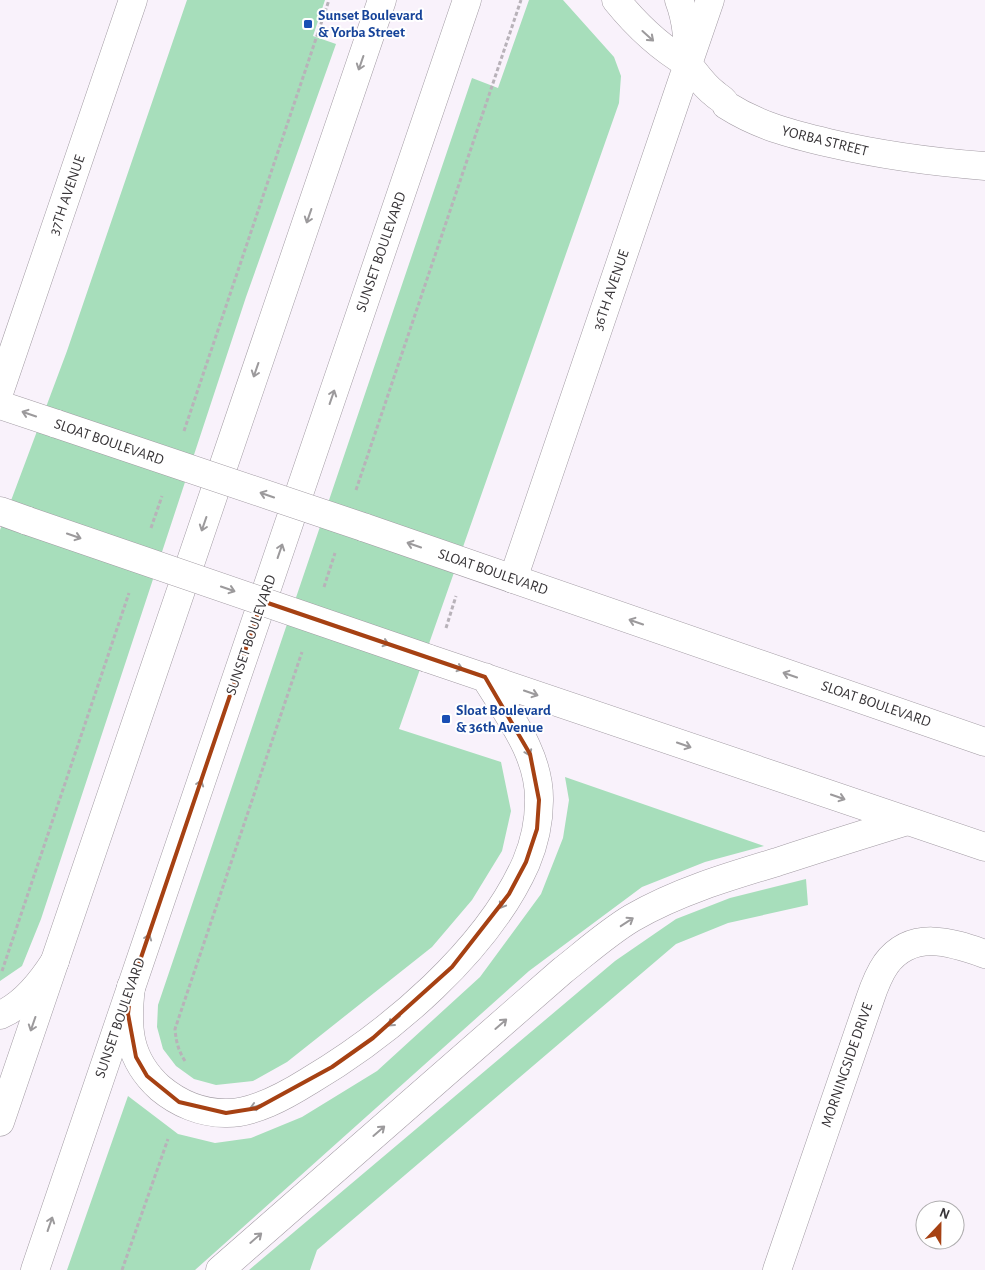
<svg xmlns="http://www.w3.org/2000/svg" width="985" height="1270" font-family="'Alegreya Sans',sans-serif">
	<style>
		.green { fill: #a7debb }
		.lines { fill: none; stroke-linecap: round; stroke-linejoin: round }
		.street-casing { stroke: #a29ba3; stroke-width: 29 }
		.secondary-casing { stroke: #a29ba3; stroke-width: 29 }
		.primary-casing { stroke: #a29ba3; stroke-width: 29 }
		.path { stroke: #b8b2b9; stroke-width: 3; stroke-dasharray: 4 2.5; stroke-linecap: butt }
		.street { stroke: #fff; stroke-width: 28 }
		.secondary { stroke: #fff; stroke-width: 28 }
		.primary { stroke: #fff; stroke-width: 28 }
		.primary-bridge-casing { stroke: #a29ba3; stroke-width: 29; stroke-linecap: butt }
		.primary-bridge { stroke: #fff; stroke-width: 28 }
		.oneway { stroke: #9c9a9c }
		.marked { fill: none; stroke: #a64113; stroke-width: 4; stroke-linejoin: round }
		.transit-dot { fill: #1a4fb4; stroke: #fff; stroke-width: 2 }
		.labels { text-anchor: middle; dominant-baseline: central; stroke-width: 4; stroke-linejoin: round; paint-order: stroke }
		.transit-label { font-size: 15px; font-weight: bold; fill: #164399; stroke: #fff; text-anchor: start }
		.street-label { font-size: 15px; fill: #383538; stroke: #fff }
	</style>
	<rect width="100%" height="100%" fill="#f9f2fb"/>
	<path class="green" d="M 187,0 L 325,0 L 313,36 L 336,44 L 246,297 L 41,919 L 22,966 L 0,981 L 0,530 L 67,351 Z
		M 529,0 L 563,0 L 614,57 L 621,76 L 619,103 L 399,729 L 501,762 L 511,811 L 502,851 L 472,900 L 432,947 L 287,1062 L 253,1081 L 216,1085 L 194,1079 L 176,1066 L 163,1049 L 157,1027 L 158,1005 L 472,78 L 498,88 Z
		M 565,777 L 764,846 L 705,862 L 642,887 L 529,971 L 195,1270 L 67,1270 L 128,1096 L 178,1134 L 215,1143 L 251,1138 L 302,1117 L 377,1071 L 480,977 L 541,894 L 563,838 L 569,800 Z
		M 806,879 L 808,905 L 728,923 L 676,944 L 317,1250 L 310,1270 L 249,1270 L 615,961 L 676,919 L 730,898 Z"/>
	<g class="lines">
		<defs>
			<path id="street" d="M 710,0 L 688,64 C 696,74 704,86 715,94 C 719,98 724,99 726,105 C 759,126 791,134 829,143 C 881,155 932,162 985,166
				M 777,1270 L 870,999 C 874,987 879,974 886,964 C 912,929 951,942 985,954"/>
			<path id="secondary" d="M 616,0 C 637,26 659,47 688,64
				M 0,390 L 133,0
				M 513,579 L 688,64 C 688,41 687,21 679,0
				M 0,1122 L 382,0
				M 35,1270 L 467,0"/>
			<path id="primary" d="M 0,405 L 57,424
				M 0,511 L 28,521
				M 363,527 L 985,742
				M 427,658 L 985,847
				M 131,987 C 126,1028 128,1059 160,1088 C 178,1103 201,1113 225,1113 C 253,1114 285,1096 309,1081 C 390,1033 487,951 526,863 C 534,844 539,822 539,801 C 540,754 508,715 485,677
				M 0,1015 C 24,1005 41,983 55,961
				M 220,1270 L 562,971 C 585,953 607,933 632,918 C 677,892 727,877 777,862 C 820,848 864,834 907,821"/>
		</defs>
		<use href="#street" class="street-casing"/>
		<use href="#secondary" class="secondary-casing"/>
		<use href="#primary" class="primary-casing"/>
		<path class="path" d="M 184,431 L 329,0
			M 356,490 L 521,0
			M 151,528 L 162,496
			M 324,587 L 335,553
			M 446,628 L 456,596
			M 2,971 L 129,593
			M 185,1061 C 178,1050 176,1041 175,1029 L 302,652
			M 122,1270 L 168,1139"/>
		<use href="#street" class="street"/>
		<use href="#secondary" class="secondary"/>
		<use href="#primary" class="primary"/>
		<defs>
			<path id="primary-bridge" d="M 57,424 L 363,527
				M 28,521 L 427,658"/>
		</defs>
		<use href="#primary-bridge" class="primary-bridge-casing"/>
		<use href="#primary-bridge" class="primary-bridge"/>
	</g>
	<defs><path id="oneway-shaft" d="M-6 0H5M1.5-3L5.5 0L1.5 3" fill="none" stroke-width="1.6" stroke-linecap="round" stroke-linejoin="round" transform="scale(1.25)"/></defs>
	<g class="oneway">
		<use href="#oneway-shaft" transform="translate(648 36) rotate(42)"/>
		<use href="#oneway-shaft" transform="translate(361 63) rotate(109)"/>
		<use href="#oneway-shaft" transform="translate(309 216) rotate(109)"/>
		<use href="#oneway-shaft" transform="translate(256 370) rotate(109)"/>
		<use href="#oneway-shaft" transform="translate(332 397) rotate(-71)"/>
		<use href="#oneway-shaft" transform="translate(29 414) rotate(-161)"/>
		<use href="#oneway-shaft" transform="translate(267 495) rotate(-161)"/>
		<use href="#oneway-shaft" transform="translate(204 524) rotate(109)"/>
		<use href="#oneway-shaft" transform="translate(74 536) rotate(19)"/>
		<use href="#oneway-shaft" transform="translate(414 545) rotate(-161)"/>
		<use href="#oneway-shaft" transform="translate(280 551) rotate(-71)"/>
		<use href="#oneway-shaft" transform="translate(228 589) rotate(19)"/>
		<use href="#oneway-shaft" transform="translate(636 622) rotate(-161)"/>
		<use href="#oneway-shaft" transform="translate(382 642) rotate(19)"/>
		<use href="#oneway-shaft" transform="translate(456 667) rotate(19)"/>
		<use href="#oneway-shaft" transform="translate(790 675) rotate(-161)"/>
		<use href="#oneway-shaft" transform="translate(531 693) rotate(19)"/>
		<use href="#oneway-shaft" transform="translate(684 745) rotate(19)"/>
		<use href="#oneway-shaft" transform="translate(527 749) rotate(66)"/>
		<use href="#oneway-shaft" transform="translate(199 787) rotate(-71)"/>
		<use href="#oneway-shaft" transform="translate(838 797) rotate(19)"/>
		<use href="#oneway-shaft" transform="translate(504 902) rotate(123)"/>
		<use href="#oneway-shaft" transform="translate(627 922) rotate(-33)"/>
		<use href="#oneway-shaft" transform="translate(147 941) rotate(-71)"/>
		<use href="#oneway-shaft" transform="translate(394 1021) rotate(140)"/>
		<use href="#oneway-shaft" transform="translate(33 1024) rotate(109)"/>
		<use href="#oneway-shaft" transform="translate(501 1024) rotate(-41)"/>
		<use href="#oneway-shaft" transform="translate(257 1106) rotate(162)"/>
		<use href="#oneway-shaft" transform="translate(379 1131) rotate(-41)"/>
		<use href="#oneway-shaft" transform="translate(50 1224) rotate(-71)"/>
		<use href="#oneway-shaft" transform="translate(256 1238) rotate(-41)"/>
	</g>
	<path class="marked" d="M 262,601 L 485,677 L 530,754 L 539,800 L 537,829 L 526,862 L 509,894 L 452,967 L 373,1038 L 332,1067 L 257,1108 L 226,1113 L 179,1102 L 147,1076 L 136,1057 L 128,1014 L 131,987 Z"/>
	<g class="transit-dot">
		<rect x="303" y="19" width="10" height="10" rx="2.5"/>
		<rect x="441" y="714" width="10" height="10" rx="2.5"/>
	</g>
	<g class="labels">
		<g class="transit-label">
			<text x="318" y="15">Sunset Boulevard<tspan x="318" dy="17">&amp; Yorba Street</tspan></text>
			<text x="456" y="710">Sloat Boulevard<tspan x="456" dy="17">&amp; 36th Avenue</tspan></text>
		</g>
		<g class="street-label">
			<text transform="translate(825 141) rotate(14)">YORBA STREET</text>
			<text transform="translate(67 195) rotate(-71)">37TH AVENUE</text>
			<text transform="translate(381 252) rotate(-71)">SUNSET BOULEVARD</text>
			<text transform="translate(611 290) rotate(-71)">36TH AVENUE</text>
			<text transform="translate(109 442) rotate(19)">SLOAT BOULEVARD</text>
			<text transform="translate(493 572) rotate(19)">SLOAT BOULEVARD</text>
			<text transform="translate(251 635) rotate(-71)">SUNSET BOULEVARD</text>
			<text transform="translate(876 704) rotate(19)">SLOAT BOULEVARD</text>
			<text transform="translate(120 1018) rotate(-71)">SUNSET BOULEVARD</text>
			<text transform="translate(847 1065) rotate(-71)">MORNINGSIDE DRIVE</text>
		</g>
	</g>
	<g transform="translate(940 1225) rotate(22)"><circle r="24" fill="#ffffff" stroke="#afaeaf"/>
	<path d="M0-4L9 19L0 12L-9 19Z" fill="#a64113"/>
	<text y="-8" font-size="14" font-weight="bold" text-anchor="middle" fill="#383538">N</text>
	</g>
</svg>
